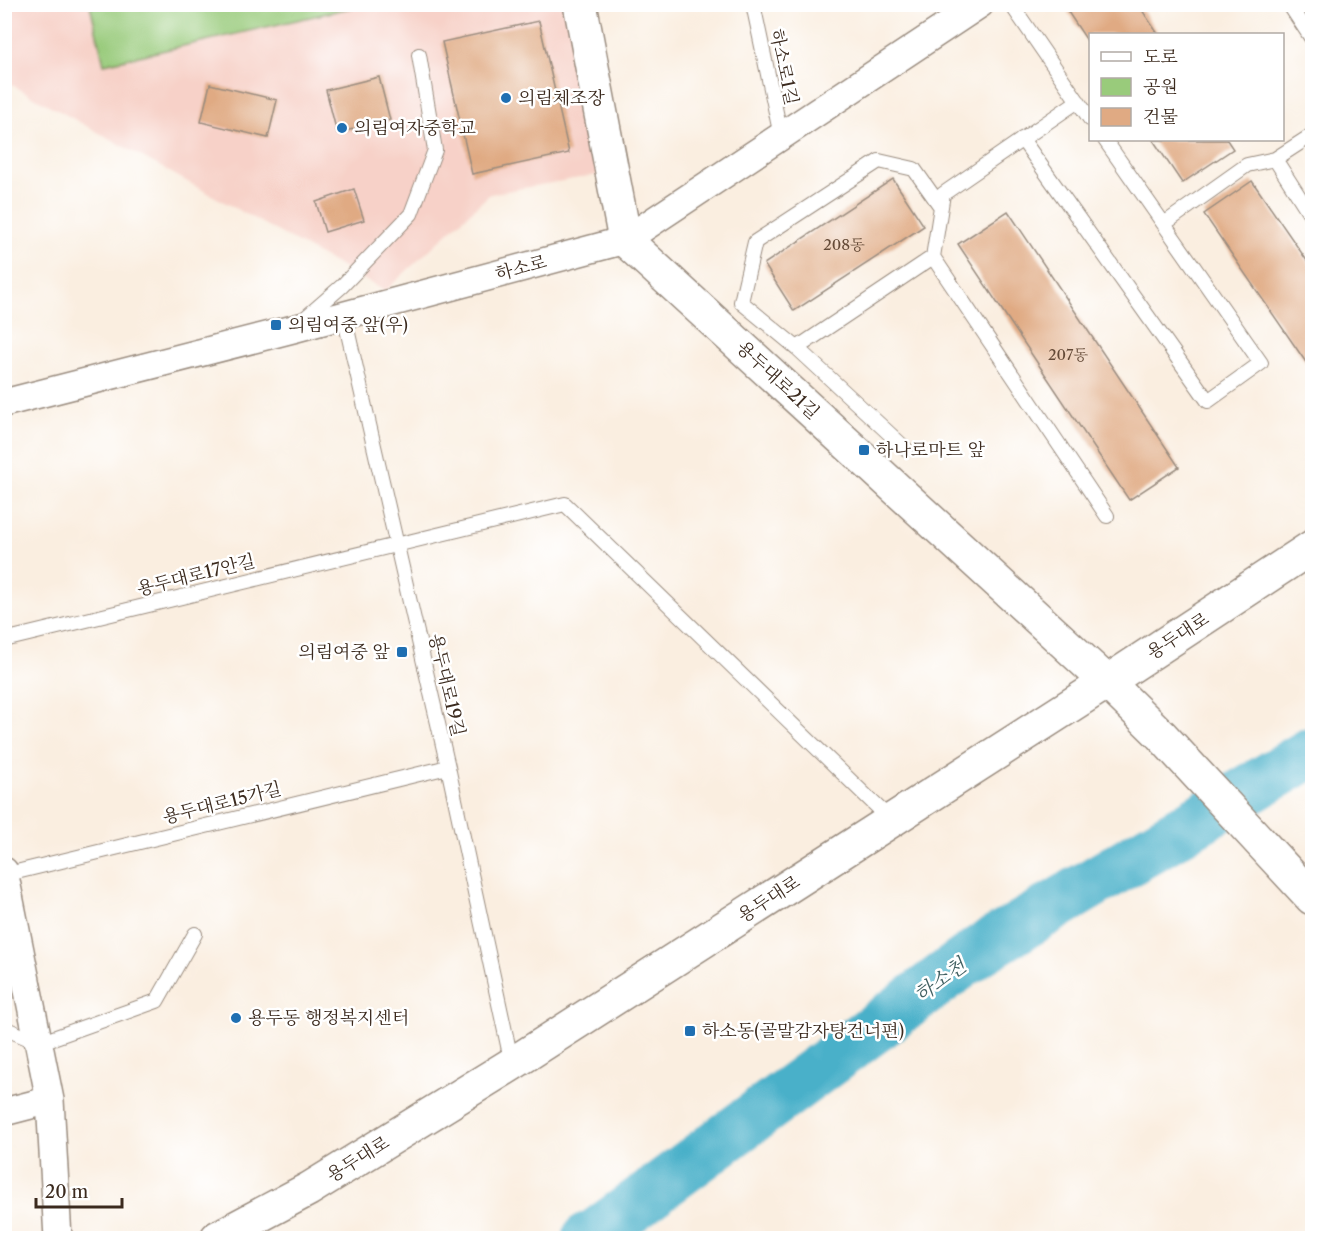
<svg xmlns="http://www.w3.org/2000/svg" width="1317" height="1243" font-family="'Libre Caslon Text','Noto Serif KR',serif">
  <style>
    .built { fill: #f7d1c8 }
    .green { fill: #99cb7b; stroke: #6a7a4c; stroke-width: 1.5 }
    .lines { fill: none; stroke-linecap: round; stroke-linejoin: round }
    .river { stroke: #4ab0c9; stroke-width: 51 }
    .building { fill: #e0aa83 }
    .service-casing { stroke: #9a8c7f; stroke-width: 16 }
    .minor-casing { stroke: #9a8c7f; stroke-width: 30 }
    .tertiary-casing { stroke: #9a8c7f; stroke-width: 36 }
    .service { stroke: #fff; stroke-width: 14 }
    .minor { stroke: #fff; stroke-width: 27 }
    .tertiary { stroke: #fff; stroke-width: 33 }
    .poi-dot { fill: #1f6fb2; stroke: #fff; stroke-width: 2 }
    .labels { text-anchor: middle; stroke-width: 5; stroke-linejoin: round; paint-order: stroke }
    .number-label { font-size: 15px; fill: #644a37 }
    .street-label { font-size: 18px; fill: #3b2a1e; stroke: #fff }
    .poi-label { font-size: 18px; fill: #3b2a1e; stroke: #fff; text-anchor: start }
    .water-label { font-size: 20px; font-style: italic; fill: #416062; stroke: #fff }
  </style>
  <rect width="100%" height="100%" fill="#fff"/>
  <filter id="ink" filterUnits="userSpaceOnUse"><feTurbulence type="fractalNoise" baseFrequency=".0167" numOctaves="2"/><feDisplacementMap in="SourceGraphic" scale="12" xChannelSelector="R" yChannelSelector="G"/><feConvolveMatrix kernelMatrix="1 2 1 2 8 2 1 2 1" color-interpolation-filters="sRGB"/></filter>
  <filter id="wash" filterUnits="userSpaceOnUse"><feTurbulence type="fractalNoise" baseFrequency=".008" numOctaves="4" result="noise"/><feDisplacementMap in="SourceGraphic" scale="24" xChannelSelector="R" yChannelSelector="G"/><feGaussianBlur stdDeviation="1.35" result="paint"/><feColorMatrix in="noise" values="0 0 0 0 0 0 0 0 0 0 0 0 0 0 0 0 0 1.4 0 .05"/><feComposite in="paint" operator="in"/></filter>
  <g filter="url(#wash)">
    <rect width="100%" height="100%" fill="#faeee0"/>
    <path class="built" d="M5,5H573L602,174L490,194L385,291L5,81Z"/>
    <path class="green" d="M353,5L354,7L104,64L90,5Z"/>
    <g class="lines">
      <path class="river" d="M587,1238L597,1233L979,951L1312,752"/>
    </g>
    <g id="blocks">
      <path class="building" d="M1080,4H1138L1158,34H1090V45L1068,12Z
        M539,21L569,153L472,174L442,42Z
        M379,77L390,120L337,133L326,90Z
        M210,84L277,100L268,138L201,122Z
        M1153,140H1227L1233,149L1182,183Z
        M893,179L924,226L794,311L764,264Z
        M1252,181L1312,268V371L1204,214Z
        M354,189L364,220L325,232L316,202Z
        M1008,211L1179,467L1129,500L958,244Z"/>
    </g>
  </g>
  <g filter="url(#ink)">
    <use href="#blocks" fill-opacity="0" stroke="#9a8c7f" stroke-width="1.5"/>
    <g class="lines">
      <g class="service-casing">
        <path id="service" d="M753,4L781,136
          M1011,4L1090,119
          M1289,4L1312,39
          M1078,101L943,194L933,257L1107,516
          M1022,139L1208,401L1261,363L1105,140
          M1275,159L1312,217
          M1164,224L1247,165L1275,159L1312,135
          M344,316L448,767L512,1064
          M303,320L342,286L411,214L435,150L419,55
          M797,348L933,257
          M906,449L797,348L741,302L755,242L879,161L914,169L941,207
          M4,640L565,504L892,821
          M4,875L448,767
          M4,1028L39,1043L157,1001L195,934"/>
      </g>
      <g class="minor-casing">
        <path id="minor" d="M4,403L293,329L625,240L980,4
          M4,871L50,1100L58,1238
          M4,1112L50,1100"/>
      </g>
      <g class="tertiary-casing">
        <path id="tertiary" d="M580,4L625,240L1107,682L1161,735L1312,898
          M217,1238L309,1189L512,1064L1107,682L1312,547"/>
      </g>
      <use href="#service" class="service"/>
      <use href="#minor" class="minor"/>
      <use href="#tertiary" class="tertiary"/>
    </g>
  </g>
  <g class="poi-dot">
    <circle cx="506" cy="98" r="6"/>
    <circle cx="342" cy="128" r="6"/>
    <rect x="270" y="319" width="12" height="12" rx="3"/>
    <rect x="858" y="444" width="12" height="12" rx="3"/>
    <rect x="396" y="646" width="12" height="12" rx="3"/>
    <circle cx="236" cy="1018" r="6"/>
    <rect x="684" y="1025" width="12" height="12" rx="3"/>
  </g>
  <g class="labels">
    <g class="number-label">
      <text x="844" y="250">208동</text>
      <text x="1068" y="360">207동</text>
    </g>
    <g class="street-label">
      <text transform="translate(784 67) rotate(78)" y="6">하소로1길</text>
      <text transform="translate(521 268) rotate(-15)" y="6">하소로</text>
      <text transform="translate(778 380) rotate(43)" y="6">용두대로21길</text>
      <text transform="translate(196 575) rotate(-14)" y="6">용두대로17안길</text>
      <text transform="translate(1178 636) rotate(-33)" y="6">용두대로</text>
      <text transform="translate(447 685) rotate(77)" y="6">용두대로19길</text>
      <text transform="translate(222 803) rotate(-14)" y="6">용두대로15가길</text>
      <text transform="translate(769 899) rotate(-33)" y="6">용두대로</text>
      <text transform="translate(358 1159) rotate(-32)" y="6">용두대로</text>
    </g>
    <g class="poi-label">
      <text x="518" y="104">의림체조장</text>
      <text x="354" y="134">의림여자중학교</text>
      <text x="288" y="331">의림여중 앞(우)</text>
      <text x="876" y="456">하나로마트 앞</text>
      <text x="390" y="658" text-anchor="end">의림여중 앞</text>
      <text x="248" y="1024">용두동 행정복지센터</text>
      <text x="702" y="1037">하소동(골말감자탕건너편)</text>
    </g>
    <g class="water-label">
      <text transform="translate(940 980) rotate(-36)" y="7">하소천</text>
    </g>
  </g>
  <rect width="1317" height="1243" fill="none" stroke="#fff" stroke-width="24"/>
  <rect x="1089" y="33" width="195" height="108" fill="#ffffff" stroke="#b1aaa5" stroke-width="1.5"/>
  <rect x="1101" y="52" width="30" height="9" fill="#ffffff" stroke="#b1aaa5" stroke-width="1.5"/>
  <text x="1143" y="63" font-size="18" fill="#3b2a1e">도로</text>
  <rect x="1101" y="78" width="30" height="18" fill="#99cb7b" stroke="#b1aaa5" stroke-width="1.5"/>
  <text x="1143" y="93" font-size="18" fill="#3b2a1e">공원</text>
  <rect x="1101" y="108" width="30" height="18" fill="#e0aa83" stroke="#b1aaa5" stroke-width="1.5"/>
  <text x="1143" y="123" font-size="18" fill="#3b2a1e">건물</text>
  <path d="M36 1198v9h86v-9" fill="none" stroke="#3b2a1e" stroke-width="3"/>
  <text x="45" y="1198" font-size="18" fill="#3b2a1e" stroke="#ffffff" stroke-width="4.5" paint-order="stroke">20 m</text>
</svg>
